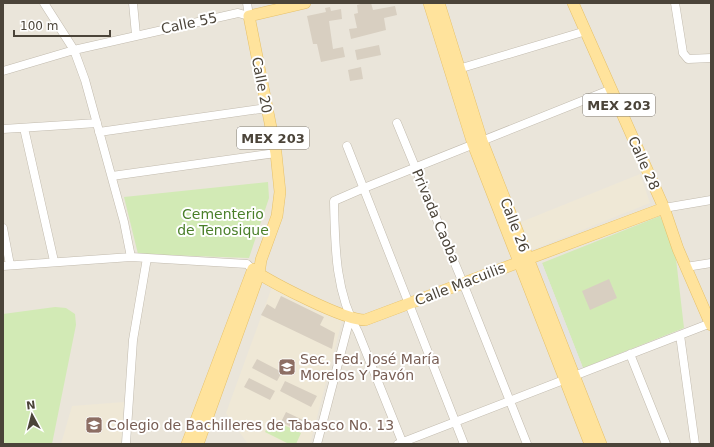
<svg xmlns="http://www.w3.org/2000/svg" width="714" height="447" font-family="'DejaVu Sans',sans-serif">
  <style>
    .residential { fill: #eae5da }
    .education { fill: #efe8d6 }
    .green { fill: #d2eab5 }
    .parking { fill: #e5e3e0 }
    .building { fill: #d8cfc1 }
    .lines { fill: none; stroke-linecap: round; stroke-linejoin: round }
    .minor-casing { stroke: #c2bbae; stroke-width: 9 }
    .major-casing { stroke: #e6c16a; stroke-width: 12 }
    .minor { stroke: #fff; stroke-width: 8 }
    .major { stroke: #ffe39c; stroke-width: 11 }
    .labels { text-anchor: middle; stroke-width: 4; stroke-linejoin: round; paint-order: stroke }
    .shield { fill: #fff; stroke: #817c74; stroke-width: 1 }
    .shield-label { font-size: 13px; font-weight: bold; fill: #4b4439 }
    .street-label { font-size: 14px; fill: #4b4439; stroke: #fff }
    .park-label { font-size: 14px; fill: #4a7f2a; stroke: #fff }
    .education-label { font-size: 14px; fill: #785e54; stroke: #fff; text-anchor: start }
  </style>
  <rect width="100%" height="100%" fill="#f6f3ec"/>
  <path class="residential" d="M3,3H711V444H3Z"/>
  <path class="education" d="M640,174L650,203L532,250L521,222Z
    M272,287L342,321L310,444H248L226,413Z
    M124,402L121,444H61L72,406Z"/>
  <path class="green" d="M268,182L269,198L249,258L138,254L124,197Z
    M660,216L675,250L684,328L583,368L542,263Z
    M55,307L66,308L75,314L76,325L52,444H3V314Z
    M271,419L301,433L296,444H289L265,432Z"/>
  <path class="parking" d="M542,263L583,368L578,370L537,265Z"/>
  <path class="building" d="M364,3H371L373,10L395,6L397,15L384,18L386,30L351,39L349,29L357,28L354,14L358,13L357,5Z
    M330,7L331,11L341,9L342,19L329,21L333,49L343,47L345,57L321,62L317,44H313L307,16L326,12L325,8Z
    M379,45L381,55L357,60L355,50Z
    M361,67L363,79L350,81L348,70Z
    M609,279L617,298L590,310L582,291Z
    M281,296L324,317L320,325L335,333L332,349L261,315L267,304L275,309Z
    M257,359L282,372L277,381L252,368Z
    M249,378L275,391L270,400L244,387Z
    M285,381L317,396L311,407L280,391Z
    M286,412L303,420L298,430L281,422Z"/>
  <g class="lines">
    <g class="minor-casing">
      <path id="minor" d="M44,3L74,50L85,80L124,222L131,257
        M133,3L136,35
        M675,3L683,53L688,59L711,58
        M455,70L586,31
        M3,71L74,50L238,13L249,16L247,3
        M397,123L463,283L527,444
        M24,128L54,261
        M3,129L97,123
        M99,132L267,108
        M347,146L464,444
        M112,176L276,153
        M664,208L711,200
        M3,228L10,265
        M3,266L131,257L247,264L252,269
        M686,267L711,263
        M680,335L695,444
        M630,354L666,444
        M126,443L133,340L147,258
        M317,444L350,318
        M398,444L711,323
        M403,444L358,332C335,292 335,246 334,201L364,188L612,89"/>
    </g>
    <g class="major-casing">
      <path id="major" d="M429,3L473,144L590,444
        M439,3L482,141L601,444
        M573,3L664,208L678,249L711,325
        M253,270C273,283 343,320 365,320L664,208
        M187,444L253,269
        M198,444L259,274L261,260L277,216L280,192L276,153L249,16L305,3"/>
    </g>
    <use href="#minor" class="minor"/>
    <use href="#major" class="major"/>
  </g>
  <defs>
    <g id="school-square" transform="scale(0.9)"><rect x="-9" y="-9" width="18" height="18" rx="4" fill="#8d6e63" stroke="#fff"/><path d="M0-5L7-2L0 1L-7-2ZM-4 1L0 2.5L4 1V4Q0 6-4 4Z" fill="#fff"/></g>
    <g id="university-square" transform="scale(0.9)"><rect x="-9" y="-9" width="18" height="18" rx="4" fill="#8d6e63" stroke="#fff"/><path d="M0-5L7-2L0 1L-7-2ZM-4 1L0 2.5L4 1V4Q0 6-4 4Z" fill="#fff"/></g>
  </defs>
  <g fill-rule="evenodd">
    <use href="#school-square" x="287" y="367"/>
    <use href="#university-square" x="94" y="425"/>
  </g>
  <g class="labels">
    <g class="shield">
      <rect x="583" y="94" width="72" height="22" rx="3"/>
      <rect x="237" y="127" width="72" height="22" rx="3"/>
    </g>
    <g class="shield-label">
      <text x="619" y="110">MEX 203</text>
      <text x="273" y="143">MEX 203</text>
    </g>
    <g class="street-label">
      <text transform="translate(189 23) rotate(-12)" y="5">Calle 55</text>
      <text transform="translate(262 85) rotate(79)" y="5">Calle 20</text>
      <text transform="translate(644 163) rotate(66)" y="5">Calle 28</text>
      <text transform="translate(436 216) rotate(67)" y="5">Privada Caoba</text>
      <text transform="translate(515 225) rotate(69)" y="5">Calle 26</text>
      <text transform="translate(460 284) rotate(-21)" y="5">Calle Macuilis</text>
    </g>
    <g class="park-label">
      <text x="223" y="219">Cementerio<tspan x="223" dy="16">de Tenosique</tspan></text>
    </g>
    <g class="education-label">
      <text x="300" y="364">Sec. Fed. José María<tspan x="300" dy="16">Morelos Y Pavón</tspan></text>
      <text x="107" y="430">Colegio de Bachilleres de Tabasco No. 13</text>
    </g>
  </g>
  <rect width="714" height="447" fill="none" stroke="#4b4439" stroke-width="8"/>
  <g transform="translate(32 415) rotate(353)" stroke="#ffffff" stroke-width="3" paint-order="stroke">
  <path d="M0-3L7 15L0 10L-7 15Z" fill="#4b4439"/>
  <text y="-6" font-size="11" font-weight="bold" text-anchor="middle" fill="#4b4439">N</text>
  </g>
  <path d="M14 30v6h96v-6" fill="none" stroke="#4b4439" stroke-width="2"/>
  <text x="20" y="30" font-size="12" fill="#4b4439" stroke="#ffffff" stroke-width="3" paint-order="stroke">100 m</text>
</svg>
